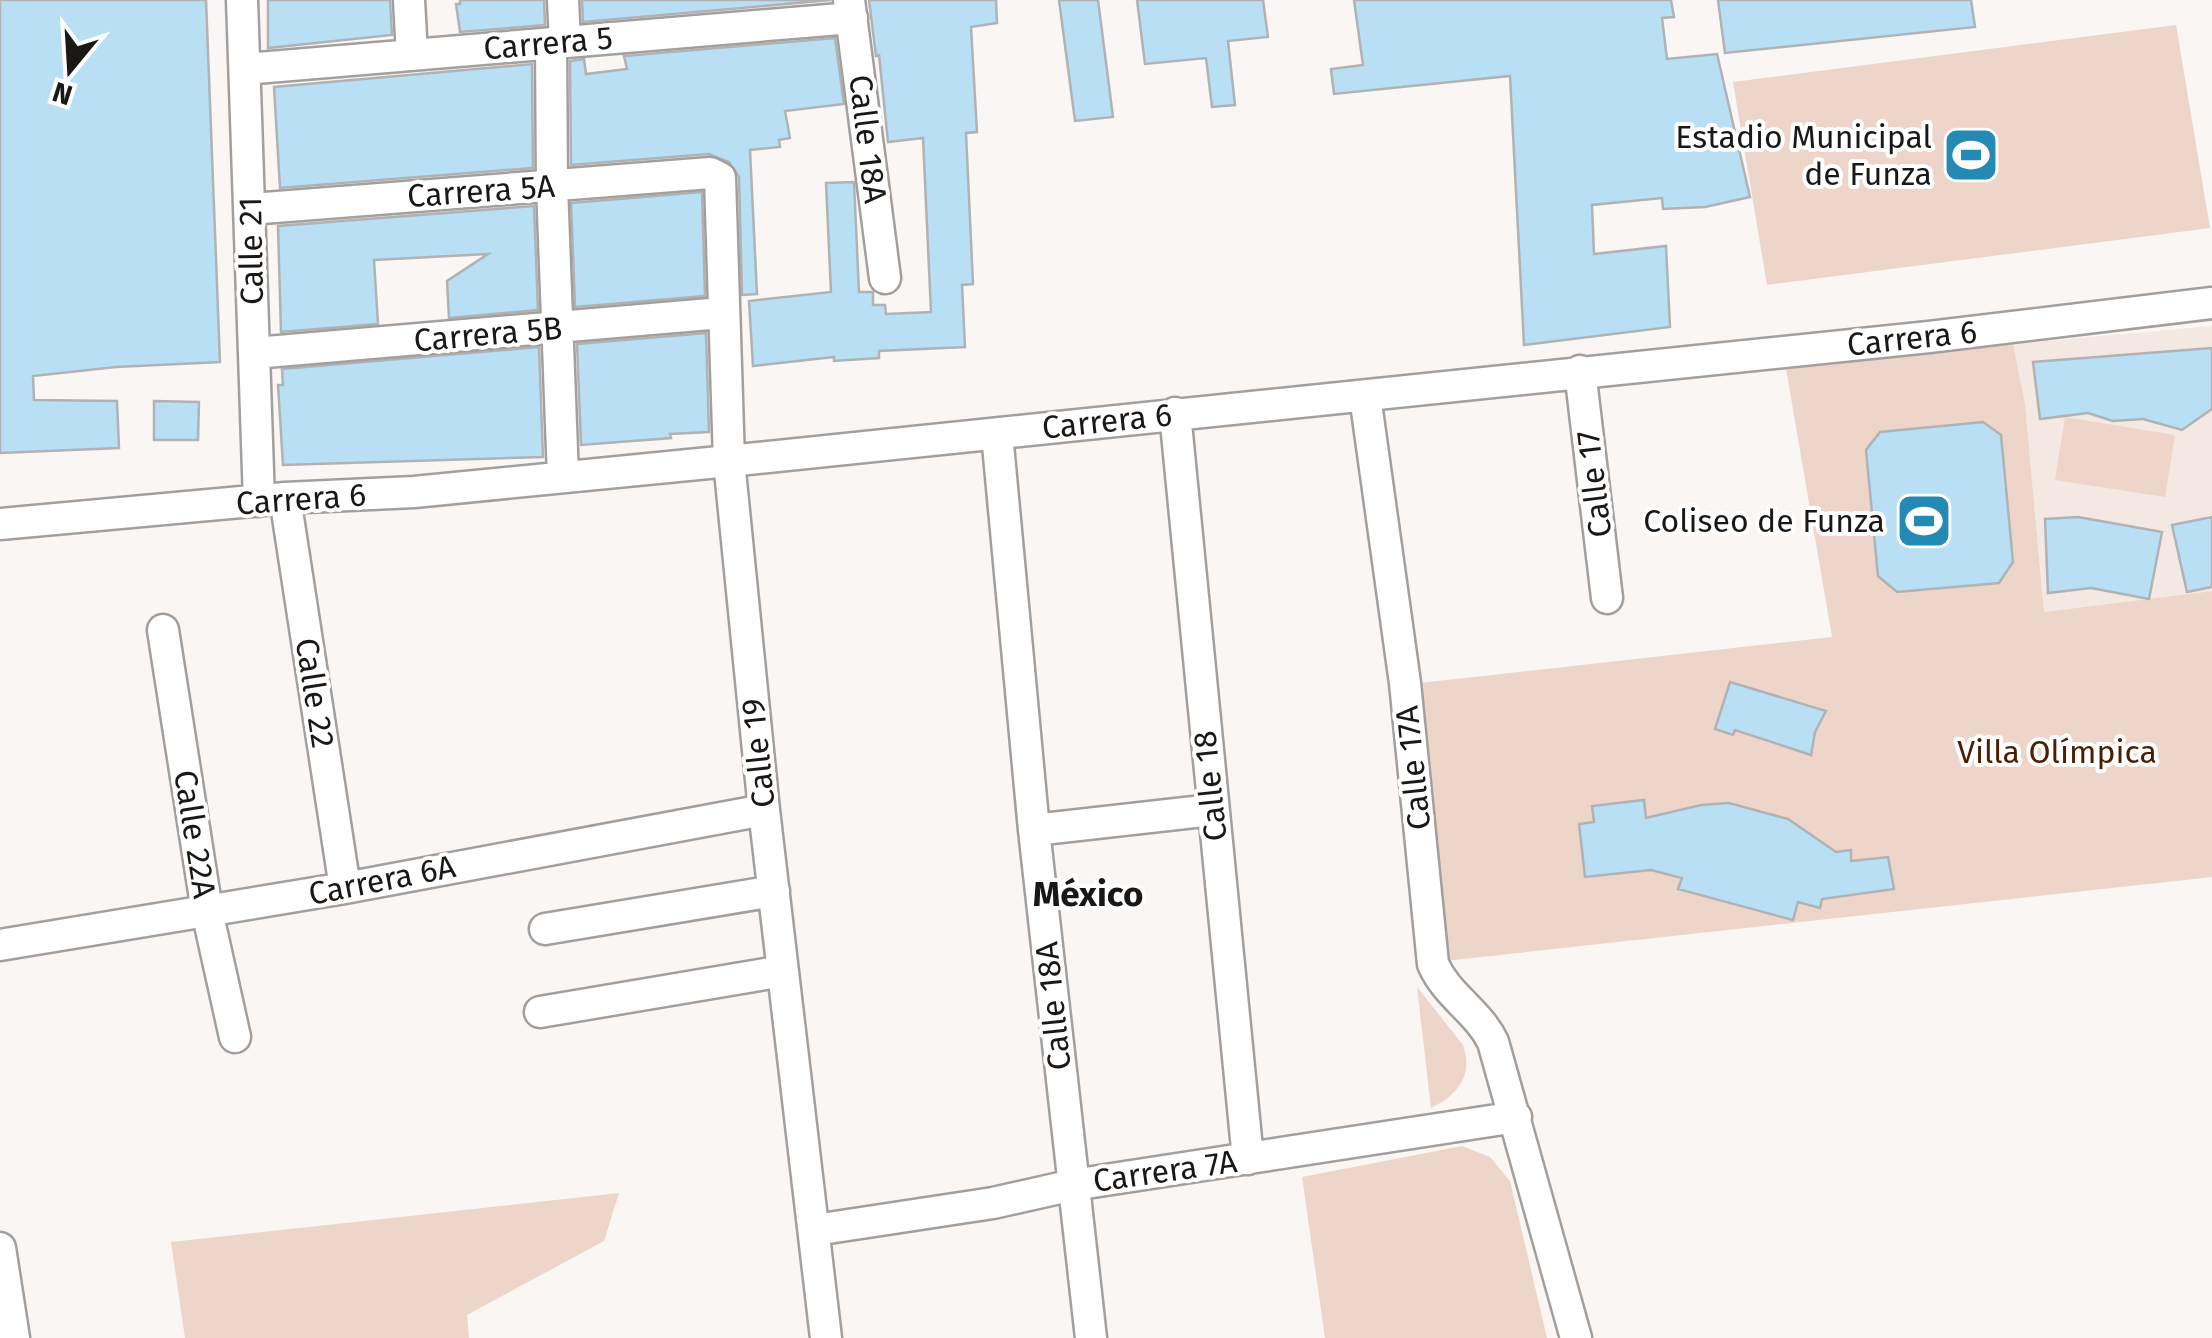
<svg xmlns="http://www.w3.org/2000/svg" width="2212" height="1338" font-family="'Fira Sans',sans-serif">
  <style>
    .built { fill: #f4e8e2 }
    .green { fill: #edd5c9 }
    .building { fill: #b8dff4; stroke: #afb3b5; stroke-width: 2.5 }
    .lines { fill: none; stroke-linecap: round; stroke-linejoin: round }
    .minor-casing { stroke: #a39f9d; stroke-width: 35 }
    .minor { stroke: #fff; stroke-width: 30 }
    .labels { text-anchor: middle; stroke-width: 8; stroke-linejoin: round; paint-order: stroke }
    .street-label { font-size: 32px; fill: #191817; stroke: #fff }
    .poi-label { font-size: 32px; fill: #191817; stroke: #fff; text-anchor: end }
    .park-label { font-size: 32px; fill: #4c1e01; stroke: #fff }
    .neighbourhood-label { font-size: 35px; font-weight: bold; fill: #191817; stroke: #fff }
  </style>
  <rect width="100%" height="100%" fill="#faf6f4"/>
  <path class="built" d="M2212,326V591L2044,612L2025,404L2013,344Z"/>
  <path class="green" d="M2176,25L2210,228L1767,285L1733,82Z
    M2013,344L2025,404L2044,612L2212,591V877L1445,961L1411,684L1832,637L1785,363L1929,349Z
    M2065,417L2175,435L2165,497L2055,480Z
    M1417,987L1463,1045C1474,1075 1457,1096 1431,1108Z
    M1462,1146L1490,1157L1510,1181L1547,1338H1325L1302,1177Z
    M619,1193L604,1241L467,1315L469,1338H185L171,1242Z"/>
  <path class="building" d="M0,0H206L220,362L116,367L33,376L34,400L117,401L119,448L0,453Z
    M268,0H390L392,35L268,48Z
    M460,0H544L545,25L460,32L456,4H460Z
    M582,0H831L583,22Z
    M869,0H996L997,23L971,27L977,132L966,133L973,284L962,285L965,347L879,351V358L834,361V357L753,366L749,301L831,292L826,183L854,182L859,292H873V305H885L886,314L931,312L923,138L888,142L879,55L876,56Z
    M1059,0H1098L1113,117L1075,121Z
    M1137,0H1263L1268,37L1228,41L1235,105L1212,107L1206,58L1145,64Z
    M1354,0H1671L1674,17L1662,18L1667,59L1717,54L1750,197L1705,207L1663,209L1662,198L1592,205L1594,254L1666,246L1670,327L1524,345L1510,76L1334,94L1331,69L1363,65Z
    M1718,0H1971L1975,27L1725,53Z
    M835,38L844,104L785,111L790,138L779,140L780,147L750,150L757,294L742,295L739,177L729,162L709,154L571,165L570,61L584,59L586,74L627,69L624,56Z
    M532,64L533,168L280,188L274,87Z
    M702,192L705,296L575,307L571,203Z
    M534,206L538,310L449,318L447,281L488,254L374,260L378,324L281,332L278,226Z
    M706,333L709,432L670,434L671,438L581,445L577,344Z
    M539,347L543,457L283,465L278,385H283L282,369Z
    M2212,348V409L2182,430L2143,419L2113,421L2088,413L2040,419L2033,362Z
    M154,401L199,402L198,440H154Z
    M1983,422L2001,435L2013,562L1999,583L1897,592L1878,576L1866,450L1880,432Z
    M2078,517L2162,532L2149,599L2091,588L2048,593L2045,519Z
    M2212,517V587L2187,592L2172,525Z
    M1730,682L1826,711L1815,732L1811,755L1735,730L1733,735L1715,729Z
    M1644,800L1646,818L1701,805L1729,803L1788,819L1836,852L1851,850V861L1888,857L1894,889L1822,899L1820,908L1798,902L1793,920L1678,889L1682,878L1651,870L1585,877L1579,824L1594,822L1592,806Z"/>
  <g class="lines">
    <g class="minor-casing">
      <path id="minor" d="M242,0L259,501
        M409,0L412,55
        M563,0L565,42
        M849,0L885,278
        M551,43L552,186L563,477
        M245,69L852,18
        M251,209L710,173L720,178L729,461L764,810L826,1338
        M254,353L722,313
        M1580,371L1607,598
        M1365,396L1405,683L1433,964C1447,996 1478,1011 1493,1042L1576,1338
        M1175,413L1248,1159
        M997,434L1034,830L1091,1338
        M285,498L345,888
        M0,524L285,498L414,492L729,461L1929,337L2212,303
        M163,630L207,911L235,1037
        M1034,830L1212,810
        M545,929L774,891
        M0,945L345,888L764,810
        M540,1012L783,971
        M815,1230L993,1203L1073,1185L1516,1117
        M0,1248L14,1338"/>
    </g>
    <use href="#minor" class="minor"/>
  </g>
  <defs>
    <g id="stadium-square" transform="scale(2.875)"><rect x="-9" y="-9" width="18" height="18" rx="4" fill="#258ab3" stroke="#fff"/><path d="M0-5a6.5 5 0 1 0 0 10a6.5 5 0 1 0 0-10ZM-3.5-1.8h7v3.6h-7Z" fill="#fff"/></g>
  </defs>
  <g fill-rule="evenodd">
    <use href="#stadium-square" x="1971" y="155"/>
    <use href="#stadium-square" x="1924" y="521"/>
  </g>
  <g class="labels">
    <g class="street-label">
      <text transform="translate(548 43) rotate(-5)" y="11">Carrera 5</text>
      <text transform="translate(868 139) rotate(83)" y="11">Calle 18A</text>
      <text transform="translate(481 191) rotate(-4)" y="11">Carrera 5A</text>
      <text transform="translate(251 251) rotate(-91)" y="11">Calle 21</text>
      <text transform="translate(488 334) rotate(-5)" y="11">Carrera 5B</text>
      <text transform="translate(1912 338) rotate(-6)" y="11">Carrera 6</text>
      <text transform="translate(1107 421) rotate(-6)" y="11">Carrera 6</text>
      <text transform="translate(1594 484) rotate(-97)" y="11">Calle 17</text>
      <text transform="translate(301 499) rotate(-4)" y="11">Carrera 6</text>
      <text transform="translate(315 693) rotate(81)" y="11">Calle 22</text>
      <text transform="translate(758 753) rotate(-96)" y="11">Calle 19</text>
      <text transform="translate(1413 768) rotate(-96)" y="11">Calle 17A</text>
      <text transform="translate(1210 786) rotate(-96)" y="11">Calle 18</text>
      <text transform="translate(195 834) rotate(81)" y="11">Calle 22A</text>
      <text transform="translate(382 880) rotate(-11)" y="11">Carrera 6A</text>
      <text transform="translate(1053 1006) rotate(-96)" y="11">Calle 18A</text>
      <text transform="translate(1165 1171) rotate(-8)" y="11">Carrera 7A</text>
    </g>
    <g class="poi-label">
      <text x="1932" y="148">Estadio Municipal<tspan x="1932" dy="37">de Funza</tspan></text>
      <text x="1885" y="532">Coliseo de Funza</text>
    </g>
    <g class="park-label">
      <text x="2057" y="763">Villa Olímpica</text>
    </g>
    <g class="neighbourhood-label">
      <text x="1088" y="906">México</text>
    </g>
  </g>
  <g transform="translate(70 70) rotate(198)" stroke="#ffffff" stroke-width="8" paint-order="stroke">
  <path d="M0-8L18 38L0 25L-18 38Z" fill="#191817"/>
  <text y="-15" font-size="28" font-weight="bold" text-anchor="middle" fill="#191817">N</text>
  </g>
</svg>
